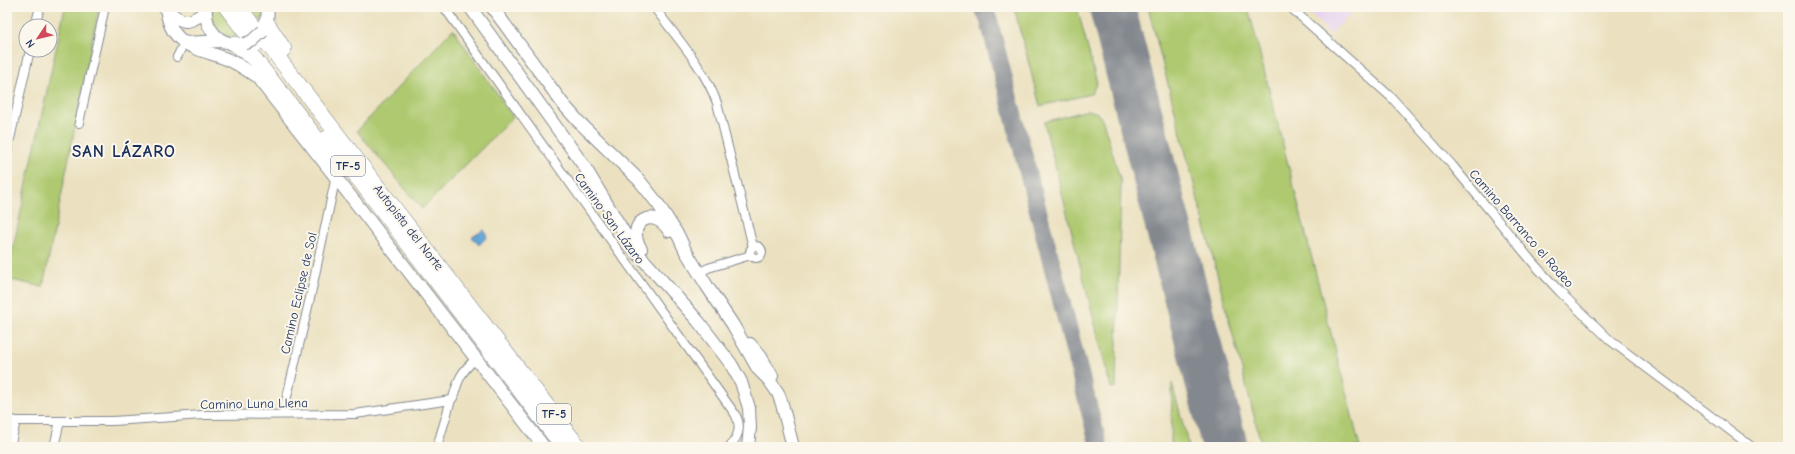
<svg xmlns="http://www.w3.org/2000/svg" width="1795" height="454" font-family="'Comic Neue',sans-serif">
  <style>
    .built { fill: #e6d3f0 }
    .green { fill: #aec96f; stroke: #647c66 }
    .water { fill: #61a6d6; stroke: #3e6a9a }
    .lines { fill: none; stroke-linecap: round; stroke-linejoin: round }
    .taxiway { stroke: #83888f; stroke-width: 18 }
    .runway { stroke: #83888f; stroke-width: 46 }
    .street-casing { stroke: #83888f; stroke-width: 10 }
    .secondary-casing { stroke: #83888f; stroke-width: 14 }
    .highway-casing { stroke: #83888f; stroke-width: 16 }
    .street { stroke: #fff; stroke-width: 8 }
    .secondary { stroke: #fff; stroke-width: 12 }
    .highway { stroke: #fff; stroke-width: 15 }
    .secondary-bridge-casing { stroke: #83888f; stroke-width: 14; stroke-linecap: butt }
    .secondary-bridge { stroke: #fff; stroke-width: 12 }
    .labels { text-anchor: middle; stroke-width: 4; stroke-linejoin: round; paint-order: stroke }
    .shield { fill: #fbf7ec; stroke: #5e6b89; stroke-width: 1 }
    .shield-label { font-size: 12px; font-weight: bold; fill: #1b2f5e }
    .street-label { font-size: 13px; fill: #1b2f5e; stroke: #fbf7ec }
    .district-label { font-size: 17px; font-weight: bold; letter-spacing: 1px; fill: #1b2f5e; stroke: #fbf7ec }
  </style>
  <rect width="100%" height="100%" fill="#fbf7ec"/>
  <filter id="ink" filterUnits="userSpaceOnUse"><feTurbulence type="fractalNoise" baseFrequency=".025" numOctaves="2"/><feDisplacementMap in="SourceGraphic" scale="8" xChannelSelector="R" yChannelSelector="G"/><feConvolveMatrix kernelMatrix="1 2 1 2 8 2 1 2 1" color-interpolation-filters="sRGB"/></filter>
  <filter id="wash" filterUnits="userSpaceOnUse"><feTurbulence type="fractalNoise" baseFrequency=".012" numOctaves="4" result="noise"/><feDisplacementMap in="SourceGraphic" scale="16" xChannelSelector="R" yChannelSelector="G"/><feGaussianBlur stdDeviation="0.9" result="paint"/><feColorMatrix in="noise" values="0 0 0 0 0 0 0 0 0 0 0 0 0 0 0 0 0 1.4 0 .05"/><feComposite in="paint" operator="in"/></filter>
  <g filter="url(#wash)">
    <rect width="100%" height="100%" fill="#ebe1c0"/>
    <path class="built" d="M1305,7H1359L1330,34Z"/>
    <path class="green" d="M65,7H99L43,287L7,279V276Z
      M211,7H219L244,38C221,39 211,30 211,7Z
      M246,7H262L263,12L260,25Z
      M1016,7H1077L1097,83L1091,94L1040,106L1015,11Z
      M1148,7H1248L1360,447H1262Z
      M453,29L513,117L422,209L357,131Z
      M1088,110L1098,113L1103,121L1121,182L1116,387L1111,388L1044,122Z
      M1172,383L1189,447H1171Z"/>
    <path class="water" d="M484,230L487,237L479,245L472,237Z"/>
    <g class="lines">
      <path class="taxiway" d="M983,7L989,21L1099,447"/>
      <path class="runway" d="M1112,7L1225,447"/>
    </g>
  </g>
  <g filter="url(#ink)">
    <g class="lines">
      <g class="street-casing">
        <path id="street" d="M444,7L735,414C742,426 739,437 729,447
          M654,7C677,38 704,67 717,103L753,247
          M1290,7L1392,98L1452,165L1534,264L1560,292L1611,341L1752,447
          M35,26L40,7
          M177,57L184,43
          M79,123L105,7
          M7,152L30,50
          M750 252a6 6 0 1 1 12 0a6 6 0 1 1-12 0Z
          M699,273L708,268L751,255
          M283,414L310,298L336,176
          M7,418L16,421H113L203,415L355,414L451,400L453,398C458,380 461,371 476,359
          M10,447L16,421
          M54,447L60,421
          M437,447L451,400"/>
      </g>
      <g class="secondary-casing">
        <path id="secondary" d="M166,7C170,46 194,47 224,58C236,62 247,70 257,77L359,207L544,447
          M206,7C204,30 220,46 242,44
          M470,7L584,166L634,249L698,321L731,364L741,382L749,408L750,427L748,447
          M492,7L563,104L578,121L639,180L658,204L679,237L685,250L707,286L733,325L758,369L769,380L778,393L782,404L793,447
          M166,9C182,24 188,25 205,12
          M264,30L267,23L268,7
          M185,43L222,41
          M641,249C624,223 654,205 669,231
          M750,344L761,357L772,376"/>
      </g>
      <g class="highway-casing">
        <path id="highway" d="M226,7L255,45
          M239,7L579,447
          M267,23L284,49
          M235,44L255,59L329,154
          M327,138L563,447"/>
      </g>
      <use href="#street" class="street"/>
      <use href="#secondary" class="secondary"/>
      <use href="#highway" class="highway"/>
      <g class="secondary-bridge-casing">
        <path id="secondary-bridge" d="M244,44L252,41L263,31"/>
      </g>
      <use href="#secondary-bridge" class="secondary-bridge"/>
    </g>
  </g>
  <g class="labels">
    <g class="shield">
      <rect x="331" y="156" width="34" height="20" rx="3"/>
      <rect x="537" y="404" width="34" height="20" rx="3"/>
    </g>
    <g class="shield-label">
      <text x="348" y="170">TF-5</text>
      <text x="554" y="418">TF-5</text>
    </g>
    <g class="street-label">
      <text transform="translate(610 218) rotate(54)" y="5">Camino San Lázaro</text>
      <text transform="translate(409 227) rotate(52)" y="5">Autopista del Norte</text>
      <text transform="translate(1522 228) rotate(49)" y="5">Camino Barranco el Rodeo</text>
      <text transform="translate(298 293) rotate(-77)" y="5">Camino Eclipse de Sol</text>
      <text transform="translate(254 403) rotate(-1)" y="5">Camino Luna Llena</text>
    </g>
    <g class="district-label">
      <text x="124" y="157">SAN LÁZARO</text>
    </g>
  </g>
  <rect width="1795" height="454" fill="none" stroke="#fbf7ec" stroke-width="24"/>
  <g transform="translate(38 38) rotate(235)"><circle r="19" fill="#fbf7ec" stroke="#a1a7b3"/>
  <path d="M0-3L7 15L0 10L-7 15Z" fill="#d1495b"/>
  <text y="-6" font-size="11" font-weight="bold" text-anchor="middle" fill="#1b2f5e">N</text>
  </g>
</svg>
